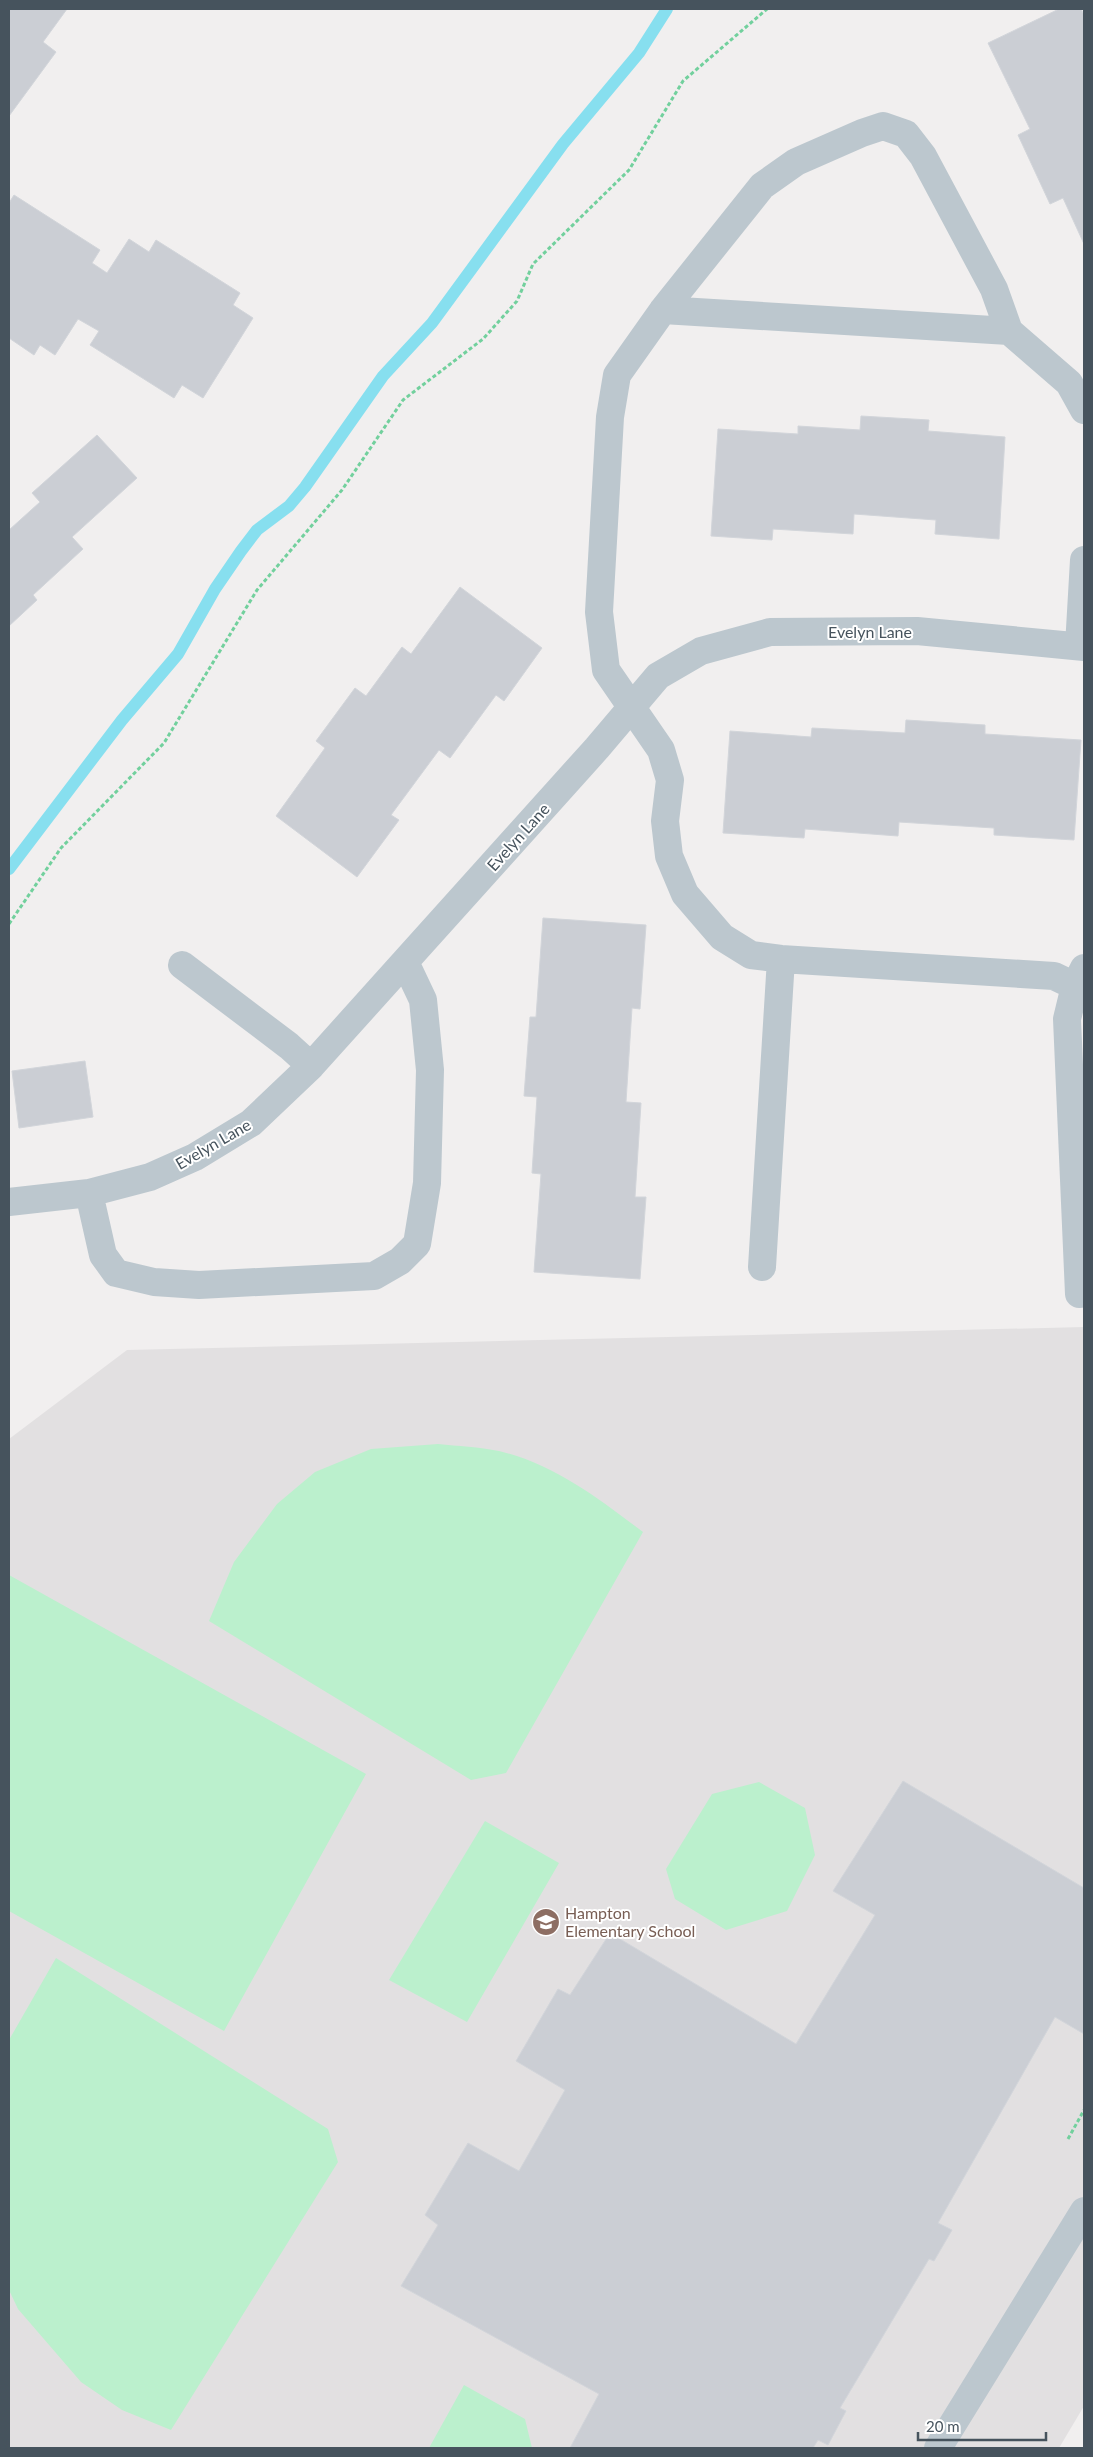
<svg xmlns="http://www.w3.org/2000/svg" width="1093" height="2457" font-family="Lato,sans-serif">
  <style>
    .education { fill: #e2e0e1 }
    .green { fill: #bbf0cd }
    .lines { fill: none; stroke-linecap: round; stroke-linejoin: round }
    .stream { stroke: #87dfef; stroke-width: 12 }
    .building { fill: #cbced4; stroke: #d2d5da }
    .path { stroke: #72d09d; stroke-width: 3; stroke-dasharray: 4 2.5; stroke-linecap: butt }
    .minor { stroke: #bcc7ce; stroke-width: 28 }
    .labels { text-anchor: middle; stroke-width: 4; stroke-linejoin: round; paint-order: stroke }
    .street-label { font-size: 16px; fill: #46535d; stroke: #fff }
    .education-label { font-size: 16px; fill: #785e54; stroke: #fff; text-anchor: start }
  </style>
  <rect width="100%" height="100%" fill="#f1efef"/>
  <path class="education" d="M1084,1327V2406L1059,2448H9V1439L127,1350Z"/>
  <path class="green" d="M438,1444C458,1446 479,1447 499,1451C554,1464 599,1499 643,1532L506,1773L471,1780L209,1621L234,1562L277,1504L315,1472L371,1449Z
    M9,1575L366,1774L224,2031L9,1911Z
    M759,1782L805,1808L815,1855L787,1911L726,1930L675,1899L666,1869L712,1794Z
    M485,1821L559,1863L467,2022L389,1980Z
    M56,1958L328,2129L338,2162L171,2430L122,2410L81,2382L18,2309L9,2290V2040Z
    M464,2385L525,2419L532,2448H429Z"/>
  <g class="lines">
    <path class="stream" d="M9,869L122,720L178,654L215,589L241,551L257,530L289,506L305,487L383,376L432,323L563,144L639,53L667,9"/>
  </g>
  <path class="building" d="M9,9H67L43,42L56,52L9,116Z
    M1059,9H1081L1084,15V244L1063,198L1050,204L1018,135L1030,129L988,43Z
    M14,195L100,250L92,263L107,273L129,239L149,252L156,240L240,293L233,305L253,318L203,398L182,385L174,398L90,345L99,331L78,319L55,355L40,345L34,355L9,338V203Z
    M861,416L929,420L928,431L1005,437L999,539L935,534L936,520L854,514L853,534L773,529L772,540L711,536L718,429L798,434V426L860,430Z
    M97,435L137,478L72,537L83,549L33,595L37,600L9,626V530L40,502L32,493Z
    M460,587L542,648L504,701L496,695L450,758L439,750L391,815L399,820L357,877L276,816L325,748L316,741L355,688L366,696L402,647L411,654Z
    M906,720L985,725V734L1081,740L1074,840L994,835V828L899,822L898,836L805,829L804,838L723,833L730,731L811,737L812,728L905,733Z
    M543,918L646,925L640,1009L632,1008L626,1102L641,1103L635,1197H646L640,1279L534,1272L541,1174L532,1173L537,1097L524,1096L530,1017H536Z
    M85,1061L93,1117L19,1128L12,1071Z
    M903,1781L1084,1888V2034L1055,2017L938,2223L952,2230L934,2261L929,2259L840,2408L846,2411L828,2445L818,2440L813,2448H570L599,2394L401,2286L438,2225L425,2215L468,2143L519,2171L565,2090L516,2061L558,1989L570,1995L610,1933L796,2044L875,1915L833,1891Z"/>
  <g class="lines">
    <path class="path" d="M9,924L61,848L164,743L257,590L342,490L403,400L483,339L517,301L533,264L629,170L683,81L767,9
      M1068,2139L1084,2110"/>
    <path class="minor" d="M663,310L1009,331
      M1084,410L1069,383L1009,331L994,289L923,156L906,134L883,126L862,133L796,162L762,186L663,310L617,375L610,417L599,612L606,670L661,750L670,780L665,821L669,856L685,894L722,937L751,955L781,959L1054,976L1075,986L1084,968
      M1079,646L1084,560
      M182,965L289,1046L311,1066
      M1075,986L1067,1019L1079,1294
      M89,1193L103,1255L116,1273L154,1282L199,1285L374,1276L400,1261L417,1244L427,1183L430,1070L423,1000L405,962
      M9,1202L89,1193L150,1177L195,1157L251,1123L311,1066L597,748L658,676L701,651L770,632L917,631L1084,647
      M762,1267L781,959
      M938,2448L1084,2211"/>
  </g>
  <defs>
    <g id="school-disc" transform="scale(1.4375)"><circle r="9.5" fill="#8d6e63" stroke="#fff"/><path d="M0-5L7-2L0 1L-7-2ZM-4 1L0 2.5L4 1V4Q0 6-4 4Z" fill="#fff"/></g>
  </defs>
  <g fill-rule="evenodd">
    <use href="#school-disc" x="546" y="1922"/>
  </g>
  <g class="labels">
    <g class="street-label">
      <text x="870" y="638">Evelyn Lane</text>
      <text transform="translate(518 837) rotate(-48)" y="6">Evelyn Lane</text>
      <text transform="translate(213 1144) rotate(-30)" y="6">Evelyn Lane</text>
    </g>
    <g class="education-label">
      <text x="565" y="1919">Hampton<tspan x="565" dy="18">Elementary School</tspan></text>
    </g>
  </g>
  <rect width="1093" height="2457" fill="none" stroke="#46535d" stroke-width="20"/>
  <path d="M918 2432v8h128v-8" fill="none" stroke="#46535d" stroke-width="2.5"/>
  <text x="926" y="2432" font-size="15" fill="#46535d" stroke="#ffffff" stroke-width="4" paint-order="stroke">20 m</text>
</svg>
